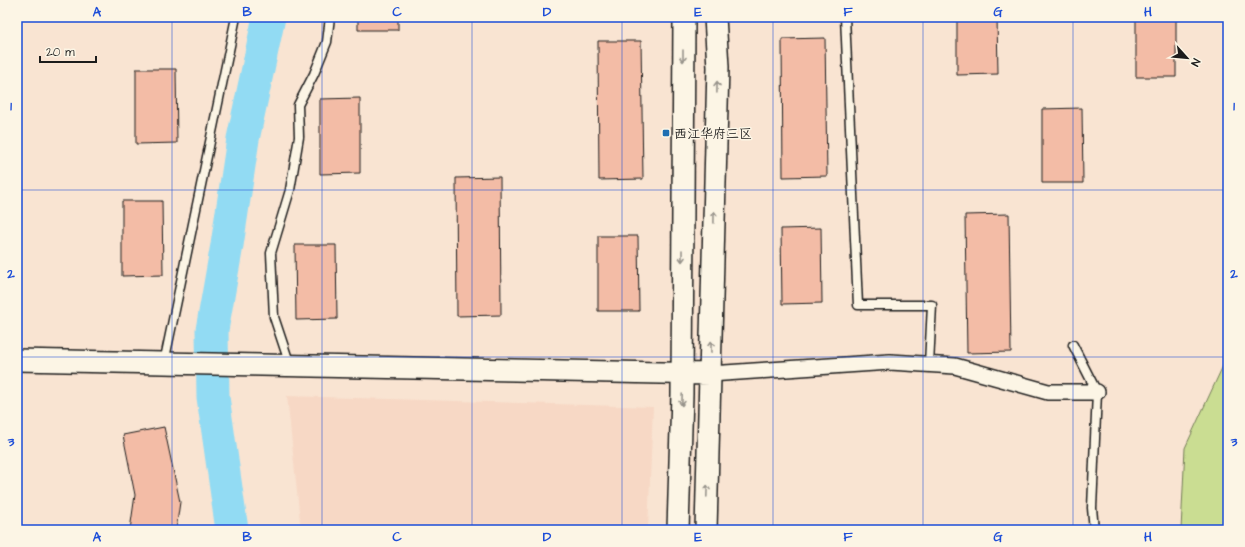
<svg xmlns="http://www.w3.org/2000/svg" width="1245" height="547" font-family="'Architects Daughter','LXGW WenKai TC',sans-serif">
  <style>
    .built { fill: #f7d8c5 }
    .green { fill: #cadd92; stroke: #737c57 }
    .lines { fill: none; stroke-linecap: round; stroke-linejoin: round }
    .river { stroke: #92dbf3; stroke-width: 33 }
    .building { fill: #f3bca6; stroke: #1c1c1c }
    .lane-casing { stroke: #1c1c1c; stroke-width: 11 }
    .street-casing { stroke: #1c1c1c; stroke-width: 18 }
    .secondary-casing { stroke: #1c1c1c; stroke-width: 24 }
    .lane { stroke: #fcf5e5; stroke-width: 8 }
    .street { stroke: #fcf5e5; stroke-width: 15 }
    .secondary { stroke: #fcf5e5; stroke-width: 21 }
    .oneway { stroke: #97938b }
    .grid { fill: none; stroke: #1d4ed8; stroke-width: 1; stroke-opacity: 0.55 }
    .poi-dot { fill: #1f6fb2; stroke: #fcf5e5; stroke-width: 1.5 }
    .labels { text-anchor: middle; stroke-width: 3; stroke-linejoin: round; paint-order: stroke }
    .poi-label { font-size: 13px; fill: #1c1c1c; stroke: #fcf5e5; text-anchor: start }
    .neatline { fill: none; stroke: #1d4ed8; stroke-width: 1.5 }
    .grid-label { font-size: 13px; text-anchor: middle; font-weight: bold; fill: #1d4ed8 }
  </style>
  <rect width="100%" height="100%" fill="#f9e4d2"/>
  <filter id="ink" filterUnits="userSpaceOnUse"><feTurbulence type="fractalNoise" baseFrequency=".025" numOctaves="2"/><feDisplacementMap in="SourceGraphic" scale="8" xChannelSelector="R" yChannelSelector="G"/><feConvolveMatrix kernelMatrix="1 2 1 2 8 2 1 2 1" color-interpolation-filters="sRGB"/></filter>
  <g filter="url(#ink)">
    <path class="built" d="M287,396L653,407L648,530H301Z"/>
    <path class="green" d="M1228,355V530H1181L1185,448Z"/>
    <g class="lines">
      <path class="river" d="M232,530L213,397L212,330L227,245L243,139L269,17"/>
    </g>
    <path class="building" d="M160,17H201V18H160Z
      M358,17H398V30H358Z
      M957,17H997L998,74L957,75Z
      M1136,17H1176V77H1136Z
      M825,38L827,176L783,177L782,39Z
      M598,41H641L643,179L599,180Z
      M136,69H176L177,143L136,144Z
      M360,98V173L320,174V99Z
      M1082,108L1083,183H1042V109Z
      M500,177L501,315L457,316L456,178Z
      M17,195H18L20,334H17Z
      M122,201H162L163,275L122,276Z
      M1009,214L1011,352L967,353L965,215Z
      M821,228L822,303L782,304L781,229Z
      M598,236H638L639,311H598Z
      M295,245H336L337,319L296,320Z
      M17,423L19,530H17Z
      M164,427L180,502L176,530H130L135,495L123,435Z"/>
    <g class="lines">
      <g class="lane-casing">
        <path id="lane" d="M845,17L858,305H932L929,364
          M1073,345L1097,392L1092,508L1094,530
          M164,363L236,17
          M290,365L274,317L271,253L290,190L299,137L298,105L314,74L327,42L330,17"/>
      </g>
      <g class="street-casing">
        <path id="street" d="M710,374L890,362L955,366L1048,392H1097"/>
      </g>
      <g class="secondary-casing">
        <path id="secondary" d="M17,360L710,374
          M678,530L682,394L684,17
          M706,530L718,67L715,17"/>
      </g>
      <use href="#lane" class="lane"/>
      <use href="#street" class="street"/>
      <use href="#secondary" class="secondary"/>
    </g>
    <defs><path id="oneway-shaft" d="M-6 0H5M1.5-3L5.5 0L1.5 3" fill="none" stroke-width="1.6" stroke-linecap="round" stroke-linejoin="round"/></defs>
    <g class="oneway">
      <use href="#oneway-shaft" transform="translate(683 56) rotate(90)"/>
      <use href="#oneway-shaft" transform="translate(717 87) rotate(-89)"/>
      <use href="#oneway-shaft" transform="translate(714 217) rotate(-89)"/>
      <use href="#oneway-shaft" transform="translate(682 256) rotate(90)"/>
      <use href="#oneway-shaft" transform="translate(711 347) rotate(-89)"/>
      <use href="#oneway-shaft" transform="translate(682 400) rotate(92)"/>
      <use href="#oneway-shaft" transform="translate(707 491) rotate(-88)"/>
    </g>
  </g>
  <path class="grid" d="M172,17V530M322,17V530M472,17V530M622,17V530M773,17V530M923,17V530M1073,17V530M17,190H1228M17,357H1228"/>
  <rect class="poi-dot" x="662" y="129" width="8" height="8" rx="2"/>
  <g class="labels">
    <g class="poi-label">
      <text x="674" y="138">西江华府三区</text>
    </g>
  </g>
  <rect width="1245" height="547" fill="none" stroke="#fcf5e5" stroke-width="44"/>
  <g transform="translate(1187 58) rotate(117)" stroke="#fcf5e5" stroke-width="3" paint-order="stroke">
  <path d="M0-3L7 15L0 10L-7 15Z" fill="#1c1c1c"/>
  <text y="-6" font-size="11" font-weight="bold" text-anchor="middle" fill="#1c1c1c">N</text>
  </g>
  <path d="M40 56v6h56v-6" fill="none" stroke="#1c1c1c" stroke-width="2"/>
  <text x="46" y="56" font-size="12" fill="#1c1c1c" stroke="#fcf5e5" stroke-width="3" paint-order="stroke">20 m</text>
  <rect x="22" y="22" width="1201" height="503" class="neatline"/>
  <g class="grid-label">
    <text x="97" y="16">A</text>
    <text x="247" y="16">B</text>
    <text x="397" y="16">C</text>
    <text x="547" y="16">D</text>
    <text x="698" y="16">E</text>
    <text x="848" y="16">F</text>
    <text x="998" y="16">G</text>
    <text x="1148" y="16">H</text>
    <text x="11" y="110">1</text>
    <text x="1234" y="110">1</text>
    <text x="11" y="278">2</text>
    <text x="1234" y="278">2</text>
    <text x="11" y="446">3</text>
    <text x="1234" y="446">3</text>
    <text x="97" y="541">A</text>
    <text x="247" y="541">B</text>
    <text x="397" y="541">C</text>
    <text x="547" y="541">D</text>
    <text x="698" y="541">E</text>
    <text x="848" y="541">F</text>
    <text x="998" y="541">G</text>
    <text x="1148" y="541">H</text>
  </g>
</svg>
